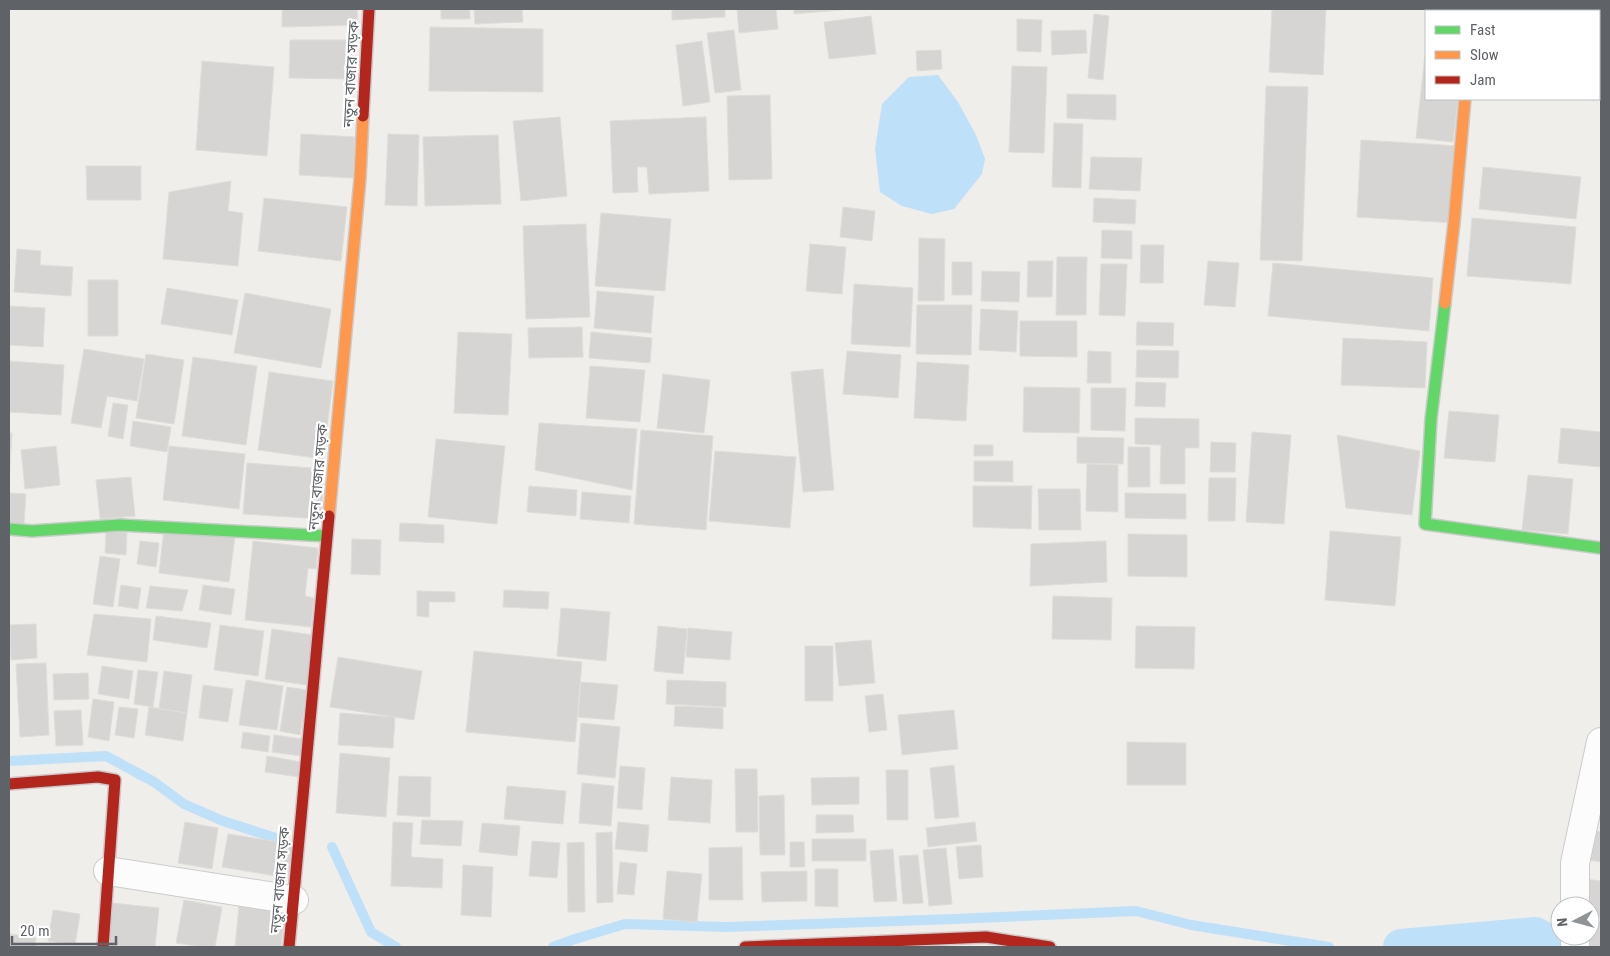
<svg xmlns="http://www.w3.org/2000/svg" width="1610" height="956" font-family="'Roboto Condensed','Noto Sans Bengali',sans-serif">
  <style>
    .water { fill: #bfe0f9 }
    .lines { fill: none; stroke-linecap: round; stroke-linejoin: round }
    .stream { stroke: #bfe0f9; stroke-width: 10 }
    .canal { stroke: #bfe0f9; stroke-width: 36 }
    .building { fill: #d6d5d3; stroke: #deddd9 }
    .street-casing { stroke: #cbcccc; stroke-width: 30 }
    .fast-casing { stroke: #cacacb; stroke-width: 14 }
    .slow-casing { stroke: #cacacb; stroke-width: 14 }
    .jam-casing { stroke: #cacacb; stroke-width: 14 }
    .street { stroke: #fdfcfc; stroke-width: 28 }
    .fast { stroke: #63d668; stroke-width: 11 }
    .slow { stroke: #ff974d; stroke-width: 11 }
    .jam { stroke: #b3261e; stroke-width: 11 }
    .labels { text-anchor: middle; stroke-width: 4.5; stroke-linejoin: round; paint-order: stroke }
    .street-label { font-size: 15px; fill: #5f6368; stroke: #fff }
  </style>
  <rect width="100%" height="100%" fill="#efeeea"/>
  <path class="water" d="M938,75L958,102L976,135L985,159L982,174L954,209L932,214L902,206L880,192L875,149L882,104L909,77Z"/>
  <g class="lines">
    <path class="stream" d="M9,761L106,756L154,782L184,804L223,821L282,840
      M332,847L371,932L396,947
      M553,947L575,939L625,924L727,927L954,919L1136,911L1191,925L1329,947"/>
    <path class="canal" d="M1401,947L1535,935L1558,947"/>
  </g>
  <path class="building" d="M282,9H357L358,25L282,27Z
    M441,9H470V19H441Z
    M474,9H522L523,22L475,24Z
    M672,9H725V17L672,20Z
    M737,9H776L778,29L739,33Z
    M794,9H852L794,14Z
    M1272,9H1326L1323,75L1269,72Z
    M1430,9H1467V11H1430Z
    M1512,9H1587V11H1512Z
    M1094,14L1109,16L1103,80L1088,78Z
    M871,16L876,54L829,59L824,22Z
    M1017,19L1042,20L1041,52L1017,51Z
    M430,27L543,29V92L429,91Z
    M734,30L741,90L715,93L707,33Z
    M1086,30L1087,53L1052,55L1051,31Z
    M290,40H354L353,79L289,78Z
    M702,41L710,102L683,106L676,45Z
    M1426,44V99H1458L1453,142L1416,138Z
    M941,50L942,69L917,71L916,51Z
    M202,61L274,67L267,156L196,150Z
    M1012,66L1047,67L1044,153L1009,152Z
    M1266,86L1308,87L1302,261L1260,260Z
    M1067,94L1116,95V120L1067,118Z
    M770,95L772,179L729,180L727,96Z
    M560,117L567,196L521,201L513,121Z
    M706,117L709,191L649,194L647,167H637L638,192L613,193L610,121Z
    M1054,123L1083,124L1081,188L1052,187Z
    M301,134L355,137L353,178L299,175Z
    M388,134L419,135L417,206L385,205Z
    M498,135L501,204L425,206L423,137Z
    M1361,140L1459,146L1454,223L1357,217Z
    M1091,157L1142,158L1140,191L1089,189Z
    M86,166H141V200H87Z
    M1483,167L1581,177L1576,219L1479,209Z
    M231,181L228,211L243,213L238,266L163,259L169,192Z
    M264,198L347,207L341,261L258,251Z
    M1094,198L1136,200L1135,224L1093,222Z
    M843,207L875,211L872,241L840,237Z
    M601,213L671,219L665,291L595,286Z
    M1472,218L1576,227L1571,284L1467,276Z
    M586,224L590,317L526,319L523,226Z
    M1102,230L1132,231V259L1101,258Z
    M919,238L945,239L944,301H918Z
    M810,244L846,247L842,294L806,291Z
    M1141,245H1164L1163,283H1140Z
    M17,249L41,251L40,265L73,267L71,296L14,292Z
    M1057,257H1087L1086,315H1056Z
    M1028,261H1053L1052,297H1027Z
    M1208,261L1239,263L1235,307L1204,305Z
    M952,262H972V295H952Z
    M1273,263L1433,278L1429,331L1268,316Z
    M1101,264H1127L1125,316L1099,315Z
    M982,271L1020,272L1019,302L981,301Z
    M88,280H118V336H88Z
    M854,284L913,288L910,347L851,344Z
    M167,288L238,300L232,335L161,324Z
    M597,291L654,296L651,333L594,328Z
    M245,293L331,309L321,368L234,353Z
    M917,305H972L971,355L916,354Z
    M9,306L45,308L43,347L9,345Z
    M981,309L1018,311L1016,352L979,350Z
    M1020,321H1077V357L1020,356Z
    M1137,322L1174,323L1173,346L1136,345Z
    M582,327L583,357L529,358L528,328Z
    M458,332L512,334L508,415L454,413Z
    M591,332L652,338L650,363L589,358Z
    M1343,338L1427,342L1425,388L1341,385Z
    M84,349L144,359L137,401L107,396L101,428L71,423Z
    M1137,350L1179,351L1178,378L1136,377Z
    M847,351L901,355L898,398L843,394Z
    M1088,351L1111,352V383H1087Z
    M146,354L184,360L174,424L136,418Z
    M193,357L257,366L246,445L182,436Z
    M9,361L64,365L61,415L9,412Z
    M917,362L969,365L966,421L914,418Z
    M590,366L645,370L640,422L586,418Z
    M823,369L834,490L803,492L791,372Z
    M269,372L333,381L323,459L258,450Z
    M663,374L710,380L704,433L657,428Z
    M1136,382L1166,383L1165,407L1135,406Z
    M1024,387L1080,388L1079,433L1023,432Z
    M1091,388H1126L1125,431L1091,430Z
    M113,403L128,405L123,439L108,436Z
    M1449,411L1499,415L1495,462L1444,458Z
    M1135,418L1199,419V448H1185V484H1160L1161,445L1135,444Z
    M133,421L171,427L167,452L130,446Z
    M539,423L637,429L632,490L535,470Z
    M1561,428L1601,432V467L1558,463Z
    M641,430L713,436L706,530L634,524Z
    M1252,432L1291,435L1284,524L1246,522Z
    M9,433H12L9,482Z
    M1337,435L1420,451L1412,515L1346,508Z
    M1077,437L1124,438L1123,464L1077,463Z
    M436,439L505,446L497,524L428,517Z
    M1211,442L1236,443L1235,472H1210Z
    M974,445H993V456H974Z
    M56,446L60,485L25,489L21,450Z
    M169,446L245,454L239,509L163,500Z
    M1128,447H1150V487H1128Z
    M715,451L796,457L790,528L709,521Z
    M974,461H1013V482L974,481Z
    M247,463L324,469L321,519L243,514Z
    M1087,464L1118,465V512L1086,511Z
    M1528,475L1573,479L1568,534L1522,530Z
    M131,477L135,516L100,519L96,480Z
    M1209,478H1236L1235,521H1208Z
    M529,486L577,490L576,516L527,512Z
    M973,486H1032L1031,529L973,527Z
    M1038,489H1080L1081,530H1039Z
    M582,492L631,496L629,523L580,519Z
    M9,493L26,494L24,524L9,523Z
    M1125,493L1186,494V519L1125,518Z
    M400,523L444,525V543L399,541Z
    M164,529L235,537L229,582L159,573Z
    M106,531L127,533L126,555L105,553Z
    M1330,531L1401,537L1395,606L1325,600Z
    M1128,534L1187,535V577L1128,576Z
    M352,539L381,540L380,575L351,574Z
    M140,541L159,543L156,567L137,564Z
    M253,541L318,548L316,569L308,568L305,596L314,598L311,627L245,620Z
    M1106,541L1107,582L1030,586L1031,544Z
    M100,556L120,559L113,607L93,604Z
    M121,585L141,588L138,609L118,606Z
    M203,585L235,589L231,615L199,610Z
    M150,586L188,590L182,611L146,608Z
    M504,590L549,592L548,609L503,607Z
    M417,591L455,592V602H429V617L417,616Z
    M1053,596L1112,598L1111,640L1052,639Z
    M561,608L610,612L606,661L557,656Z
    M94,614L151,619L147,662L87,655Z
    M156,616L211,623L207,648L153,640Z
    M36,624L37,658L11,660L10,625Z
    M220,625L264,631L258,676L214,670Z
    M658,626L687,629L683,674L654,671Z
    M1136,626L1195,627L1194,669L1135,668Z
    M688,628L732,632L730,660L686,657Z
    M272,629L313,635L307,685L265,679Z
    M871,640L875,683L839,686L835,643Z
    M805,646H833V701H805Z
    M474,651L582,662L575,742L466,732Z
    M338,657L422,671L414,720L330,707Z
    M46,663L49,735L20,737L16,664Z
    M102,666L133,671L129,699L98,694Z
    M138,670L158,672L153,707L134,704Z
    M164,671L192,675L187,713L159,709Z
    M88,673L89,699L54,700L53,674Z
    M246,680L283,686L277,730L239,725Z
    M667,680L726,682V707L666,704Z
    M581,682L618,685L614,720L578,717Z
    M203,685L233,689L228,722L199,718Z
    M287,687L307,690L300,735L280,731Z
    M883,694L887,730L869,732L865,696Z
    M93,699L114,702L109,741L88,737Z
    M675,706L723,708V729L674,726Z
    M119,707L138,709L134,738L115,735Z
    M149,707L187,713L183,741L145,735Z
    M81,710L83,745L56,746L54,711Z
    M954,710L958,749L902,755L898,715Z
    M340,713L395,717L393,748L338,745Z
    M581,723L620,727L615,778L577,774Z
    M243,732L270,736L268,752L241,748Z
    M274,735L303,739L301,756L272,752Z
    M1127,742L1186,743V785H1127Z
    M340,753L390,758L386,817L336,813Z
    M267,756L301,762L299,777L265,772Z
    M954,765L959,817L935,819L930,768Z
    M620,766L645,768L642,810L617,808Z
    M735,769H757L758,832H736Z
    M886,770H908V820H887Z
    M399,776L431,777L430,817L397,815Z
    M671,777L712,780L710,823L668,820Z
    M859,777V804L812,805L811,778Z
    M582,783L614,786L611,826L579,823Z
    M507,786L566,791L563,824L504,819Z
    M784,795L785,855H760L759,796Z
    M816,815H853L854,832L816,833Z
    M422,820L463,821L461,846L420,844Z
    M185,822L218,828L212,869L178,863Z
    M393,822L413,823L411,857L443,859L442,888L391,886Z
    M618,822L649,825L647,852L615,849Z
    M975,822L977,841L928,847L926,828Z
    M482,823L520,826L517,856L479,852Z
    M1588,829L1601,832V862L1583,859Z
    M612,832L613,902L597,903L596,833Z
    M228,834L293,844L288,878L222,867Z
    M812,839H866V861H812Z
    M532,841L560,843L557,878L529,876Z
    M584,842L585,912H568L567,843Z
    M790,842H804L805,867H790Z
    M981,845L983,877L959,879L956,847Z
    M742,847L743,900H709V848Z
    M946,848L952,904L929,906L923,850Z
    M893,849L897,901L874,902L870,851Z
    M918,855L923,903L903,904L899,856Z
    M620,862L637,864L634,895L617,894Z
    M463,865L493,867L491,917L461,915Z
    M815,869H838V907L815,906Z
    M667,871L702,874L697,922L663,919Z
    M807,871V901L762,902L761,872Z
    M1585,879L1601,881V917L1590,916V906H1582Z
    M184,900L222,907L215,947H202L176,943Z
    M113,903L159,908L155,947H132L109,945Z
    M239,906L285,911L281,947H235Z
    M53,910L80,914L75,945L48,941Z
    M1590,920L1601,922V947H1582L1583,936H1590Z
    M10,934L36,938L35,947H9Z"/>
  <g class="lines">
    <g class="street-casing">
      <path id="street" d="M1472,11V9
        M108,871L294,900
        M1575,906V863L1601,742
        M1575,936V947"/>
    </g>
    <g class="fast-casing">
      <path id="fast" d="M1445,303L1431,419L1425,524L1601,548
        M9,529L32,531L120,525L327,536"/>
    </g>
    <g class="slow-casing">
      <path id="slow" d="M1445,303L1454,223L1465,99
        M329,516L360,179L363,116"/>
    </g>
    <g class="jam-casing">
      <path id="jam" d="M363,116L369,9
        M9,784L98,777L115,780L103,947
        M289,947L329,516
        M745,947L986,937L1050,947"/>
    </g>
    <use href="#street" class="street"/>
    <use href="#fast" class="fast"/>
    <use href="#slow" class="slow"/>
    <use href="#jam" class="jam"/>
  </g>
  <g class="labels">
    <g class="street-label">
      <text transform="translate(351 74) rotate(-87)" y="5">নতুন বাজার সড়ক</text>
      <text transform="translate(318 477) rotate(-85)" y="5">নতুন বাজার সড়ক</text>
      <text transform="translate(280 880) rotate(-85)" y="5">নতুন বাজার সড়ক</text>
    </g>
  </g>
  <rect width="1610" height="956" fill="none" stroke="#5f6368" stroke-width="20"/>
  <rect x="1425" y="10" width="175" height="90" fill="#ffffff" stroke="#bfc1c3"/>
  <rect x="1435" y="26" width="25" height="8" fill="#63d668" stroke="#bfc1c3"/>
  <text x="1470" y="35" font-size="15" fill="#5f6368">Fast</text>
  <rect x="1435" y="51" width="25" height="8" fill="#ff974d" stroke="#bfc1c3"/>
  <text x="1470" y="60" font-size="15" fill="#5f6368">Slow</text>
  <rect x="1435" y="76" width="25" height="8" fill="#b3261e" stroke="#bfc1c3"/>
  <text x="1470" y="85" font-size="15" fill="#5f6368">Jam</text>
  <g transform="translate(1575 921) rotate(264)"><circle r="24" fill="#ffffff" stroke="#bfc1c3"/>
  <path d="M0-4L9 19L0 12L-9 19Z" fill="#919496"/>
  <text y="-8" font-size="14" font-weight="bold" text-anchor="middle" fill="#5f6368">N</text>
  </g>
  <path d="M12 936v8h104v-8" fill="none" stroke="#5f6368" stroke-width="2.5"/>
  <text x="20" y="936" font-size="15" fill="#5f6368" stroke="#ffffff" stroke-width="4" paint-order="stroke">20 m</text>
</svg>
